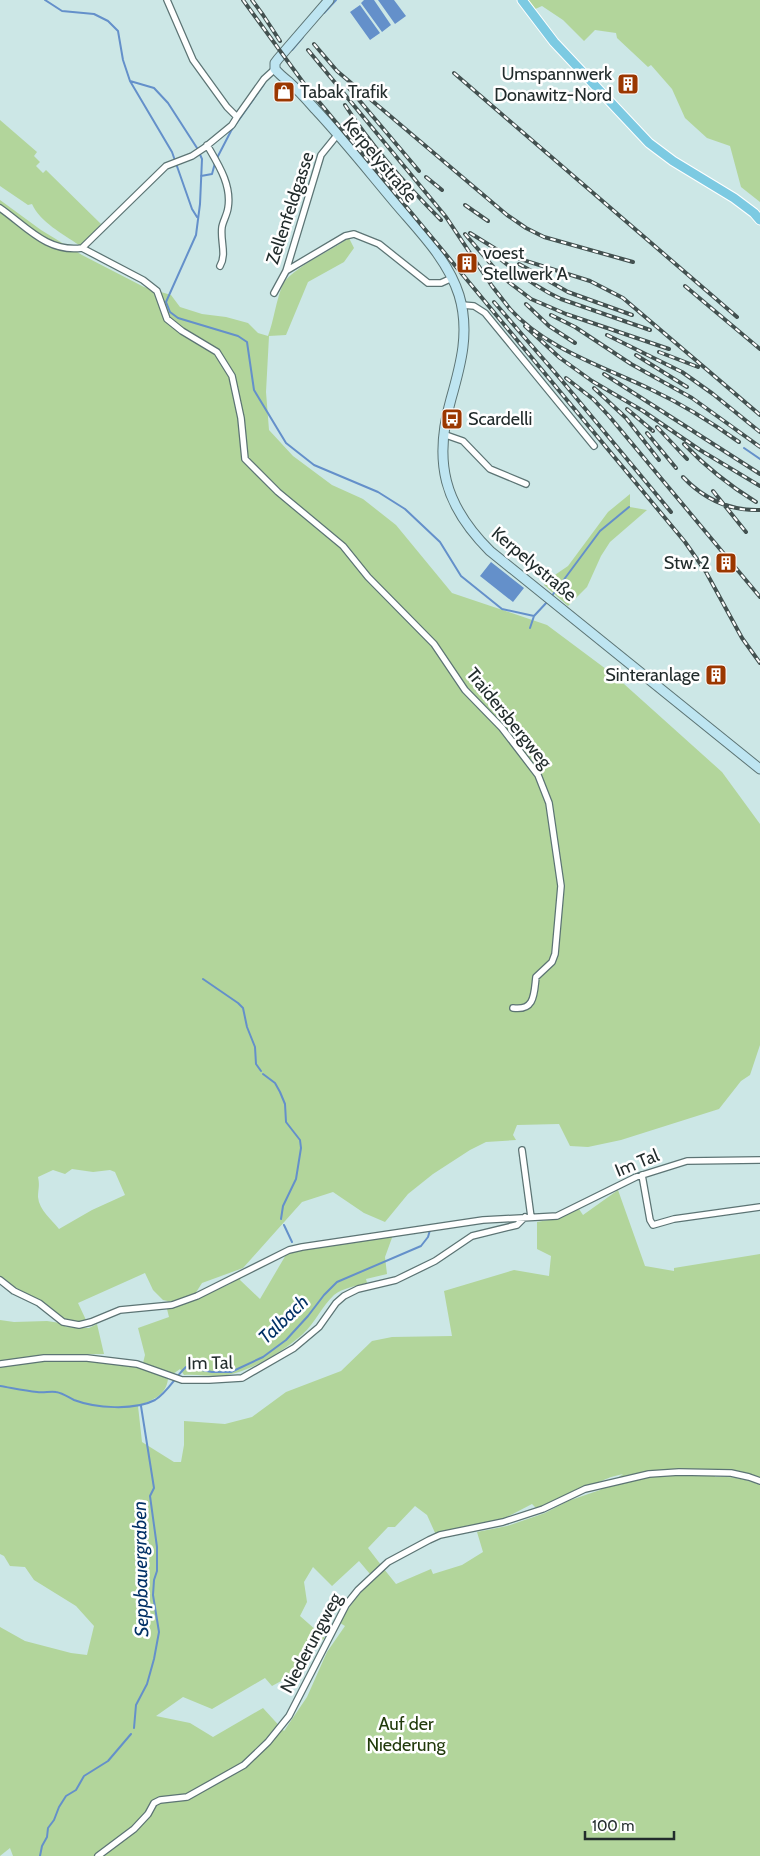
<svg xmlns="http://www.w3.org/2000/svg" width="760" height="1856" font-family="Cabin,sans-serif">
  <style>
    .green { fill: #b2d59b; fill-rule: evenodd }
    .water { fill: #6490ca }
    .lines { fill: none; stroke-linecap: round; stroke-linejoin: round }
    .stream { stroke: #6490ca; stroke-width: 2 }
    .street-casing { stroke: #5c7474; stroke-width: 8 }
    .secondary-casing { stroke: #5c7474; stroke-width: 11 }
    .primary-casing { stroke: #fff; stroke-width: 11 }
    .street { stroke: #fff; stroke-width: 5.5 }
    .secondary { stroke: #bee5f1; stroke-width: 9 }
    .primary { stroke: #7ccae2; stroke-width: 9 }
    .rail-casing { stroke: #435150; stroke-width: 4 }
    .rail { stroke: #fff; stroke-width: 2; stroke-dasharray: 5.5; stroke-linecap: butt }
    .labels { text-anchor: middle; stroke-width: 5; stroke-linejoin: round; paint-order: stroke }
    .poi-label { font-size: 18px; fill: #222c2c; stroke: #fff; text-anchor: end }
    .street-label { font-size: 18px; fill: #222c2c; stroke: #fff }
    .park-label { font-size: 18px; fill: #213a0b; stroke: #fff }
    .water-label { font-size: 19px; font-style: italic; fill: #023166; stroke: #fff }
  </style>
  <rect width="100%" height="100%" fill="#cce7e6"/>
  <path class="green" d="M526,0H760V202L741,187L730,146L707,138L685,118L672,89L651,65L648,67L617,38L616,33L595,30L584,41L563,20L542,6L533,10Z
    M0,120L37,152L34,156L40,162L36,166L43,173L46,170L101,224L83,245H79C63,234 40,222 32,204L28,205L0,186Z
    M0,200L41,230L82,255L144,287L171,295L180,307L202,314L226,317L248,323L258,333L268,336C274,320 276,300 283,284C292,268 334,249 349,238L354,248L344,262L308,282L286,335L269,336L266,392L269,430L293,456L332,485L363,499L396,525L452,593L547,625L614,675L722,772L760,824V1045L750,1075L741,1081L719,1109L621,1140L588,1147L570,1146L559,1124L517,1125L513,1135L516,1140L486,1142L470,1150L433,1174L408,1194L385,1222L364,1213L333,1192L302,1202L243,1268L202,1283L195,1294L172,1302L163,1300L153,1290L145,1273L78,1303L86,1320L77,1323L66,1321L0,1277ZM72,1169L93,1172L110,1170L115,1172L125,1195L92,1210L59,1229C52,1220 39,1210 38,1197C38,1189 40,1186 38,1177L53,1170L65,1174Z
    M630,494V507L647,510L610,542L601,556L587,587L568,606L544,585L549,579L568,566L608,512Z
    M618,1190L645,1266L674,1271V1268L760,1254V1479L739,1472L715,1470V1477C732,1476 744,1479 760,1485V1856H13L10,1848L0,1856V1627L25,1641L71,1653L87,1655L94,1626L76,1606L34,1580L25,1567L10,1566L4,1556L0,1554V1366C39,1360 81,1357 121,1362C137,1364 154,1372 168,1379C166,1396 152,1400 138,1406L142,1442L174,1462H181L184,1445V1421L225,1424L252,1417L286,1392L341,1371L372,1341L392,1337L452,1336L444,1291L514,1270L549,1276L551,1256L537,1249V1222L559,1218L579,1209L583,1215ZM623,1474L600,1490L568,1501L545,1513L507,1526L477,1532L483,1552L462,1565L433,1574L431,1569L396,1584L384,1569C365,1587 352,1600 340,1623L345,1626L327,1652L307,1697L284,1731L263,1708L213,1737L190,1723L156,1716L183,1697L212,1709L265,1678L272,1686L292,1675L312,1648L325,1638L300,1616L307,1602L304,1582L313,1567L332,1586L359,1561L370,1574L381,1565L368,1548L388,1527H395L415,1506L427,1515L436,1535L505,1518L532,1504L536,1508L611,1477Z
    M393,1235L385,1257L387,1274L366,1279L367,1283C356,1286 343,1288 334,1295C322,1306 315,1323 303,1334C283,1352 245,1375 218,1376C207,1376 195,1374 184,1375L180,1369L173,1374L143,1363L145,1355L138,1328L169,1317L167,1309L188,1303L230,1284L241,1276L240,1280L260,1299L287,1253L301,1249Z
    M0,1320L14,1322L47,1321L60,1323L66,1327L81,1328H89L97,1324L104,1354L37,1355L35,1357L0,1363Z"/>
  <path class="water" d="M364,0H374L391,25L382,32L361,3Z
    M378,0H394L406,16L395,24Z
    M360,5L380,33L370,40L350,12Z
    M491,562L524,588L513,602L480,576Z"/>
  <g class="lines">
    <path class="stream" d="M45,0L62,11L94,14L108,21L118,31L123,60L130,81L154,88L168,103L197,148L202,159L200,204L196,235L166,302L170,312L178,318L238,336L247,342L254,390L286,443L314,465L378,492L405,509L440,542L461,576L502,609L534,616L548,601
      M324,13L336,0
      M292,50L303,37
      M130,81L172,152L192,209L197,217
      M217,158L231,131L264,84
      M201,176L212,174L215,163
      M744,448L760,459
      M551,597L600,531L629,507
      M530,628L534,616
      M203,979L238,1003L243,1008L247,1027L255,1047L256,1064L261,1071
      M263,1074L275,1083L280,1092L285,1104L286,1122L300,1140L301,1148L296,1179L283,1206L281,1219
      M284,1225L292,1242
      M0,1386C12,1388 25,1391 37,1392C44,1393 50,1391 56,1392C63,1393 68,1397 74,1400C95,1408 134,1411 155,1400C168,1392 175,1377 186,1367L212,1372H231L263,1357L286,1340L308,1316L324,1295L337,1282L421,1246L428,1237L430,1230
      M134,1728L136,1705L147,1684L154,1659L159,1632L153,1595L154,1580L157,1571V1547L150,1496L154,1488L141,1406
      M40,1856L42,1846L47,1837L48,1828L54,1820L59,1807L66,1796L76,1790L84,1776L108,1761L131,1734"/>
    <g class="street-casing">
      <path id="street" d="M167,0L193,60L227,107L237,117L264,79L275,69
        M207,145C218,164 232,185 228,208C227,215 223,221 222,227C220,241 227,254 220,266
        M0,208C26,226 47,253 82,248L166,166L192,156L204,148L232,125L237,117
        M82,248L143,280L157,291L167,319L182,331L217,352L232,376L241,418L245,459L278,492L343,546L368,577L434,644L465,690L502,728L538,775L549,803L561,886L555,954L552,962L536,977C534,994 535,1011 513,1008
        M286,271L345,236L354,234L379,244L428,283H441L452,278
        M274,293L286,271L321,155L338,134
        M462,305L474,306L485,313L594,446
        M443,434L463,441L490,469L526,484
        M522,1150L531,1217
        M642,1175L650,1220L653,1225L674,1219L760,1207
        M0,1280L14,1291L39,1303L63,1322L79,1325L91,1322L120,1310L172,1305L197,1296L289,1250L302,1247L483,1220L557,1216L636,1177L687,1161L760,1160
        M0,1364L44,1358H87L137,1364L182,1380H209L242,1378L294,1348L319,1327L336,1303L344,1296L358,1289L396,1280L435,1261L472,1236L517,1225L525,1217
        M98,1856L134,1829L148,1814L154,1803L160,1800L187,1797L244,1765L268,1742L289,1716L346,1605L358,1590L388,1562L429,1540L440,1535L503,1522L543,1509L585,1489L649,1474L679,1472L731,1473L749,1477L760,1481"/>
    </g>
    <g class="secondary-casing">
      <path id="secondary" d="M329,0L278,59L275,63V69C279,74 284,78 289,82C298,90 307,100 315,109C344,140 370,173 397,205C420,232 448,260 459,295C470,331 461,364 451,399C433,462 444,505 490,551L760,769"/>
    </g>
    <g class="primary-casing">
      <path id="primary" d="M522,0L554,42L649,143L673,161L734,198L754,213L760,220"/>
    </g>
    <use href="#street" class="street"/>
    <use href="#secondary" class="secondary"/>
    <use href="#primary" class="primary"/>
    <g class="rail-casing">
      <path id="rail" d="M243,0L305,85L685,542L706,572L742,638L760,663
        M252,0L263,15L280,41
        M314,44L337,71L507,215L526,228L544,237L633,262
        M308,50L446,217L492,286L510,309
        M454,73L737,317
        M348,87L419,171
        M345,105C372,147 406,185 441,220
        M426,177L442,190
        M465,205L488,221
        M470,233L504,254L590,281L623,298L760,415
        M465,234L502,277L531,299L566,314L669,349
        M492,252C514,271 535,287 561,299L650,330
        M519,264L568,292L632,315
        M685,286L760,349
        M494,302L558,376L671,512
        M526,304L549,326L575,343
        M509,308C546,349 602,366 650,389C682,404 711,422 739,442
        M551,315L575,327L631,364L692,398L760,447
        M525,326L560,358L592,381L643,411L700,450L760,486
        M607,335L682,372L713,394L760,432
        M659,352L698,367
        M636,355L687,387
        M604,374L760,474
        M566,378L593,399L609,416L760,597
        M594,388L626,418L659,460
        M627,409L653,431
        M657,427L687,459
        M647,433L676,468
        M684,444C706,467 730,486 756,502
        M683,477C704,499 729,511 760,510
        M713,491L746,532"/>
    </g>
    <use href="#rail" class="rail"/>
  </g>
  <defs>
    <g id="building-square" transform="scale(1.125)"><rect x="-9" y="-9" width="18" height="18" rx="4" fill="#9b3700" stroke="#fff"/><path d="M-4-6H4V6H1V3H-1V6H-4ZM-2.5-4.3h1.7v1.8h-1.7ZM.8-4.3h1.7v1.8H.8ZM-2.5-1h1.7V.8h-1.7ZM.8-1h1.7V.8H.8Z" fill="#fff"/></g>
    <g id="shop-square" transform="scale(1.125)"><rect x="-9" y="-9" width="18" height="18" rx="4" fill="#9b3700" stroke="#fff"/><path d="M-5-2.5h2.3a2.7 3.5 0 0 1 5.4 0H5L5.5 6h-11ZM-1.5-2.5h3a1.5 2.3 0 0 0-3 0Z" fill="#fff"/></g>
    <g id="bus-square" transform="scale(1.125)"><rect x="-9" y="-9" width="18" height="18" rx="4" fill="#9b3700" stroke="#fff"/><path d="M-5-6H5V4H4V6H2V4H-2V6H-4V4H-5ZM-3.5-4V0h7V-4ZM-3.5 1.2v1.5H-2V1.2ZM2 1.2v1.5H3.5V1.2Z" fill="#fff"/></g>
  </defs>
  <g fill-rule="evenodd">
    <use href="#building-square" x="628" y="84"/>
    <use href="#shop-square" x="284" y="92"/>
    <use href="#building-square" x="467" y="263"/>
    <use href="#bus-square" x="452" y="419"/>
    <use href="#building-square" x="726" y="563"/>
    <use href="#building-square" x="716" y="675"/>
  </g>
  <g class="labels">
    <g class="poi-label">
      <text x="612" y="80">Umspannwerk<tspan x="612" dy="21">Donawitz-Nord</tspan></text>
      <text x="300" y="98" text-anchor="start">Tabak Trafik</text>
      <text x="483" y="259" text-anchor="start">voest<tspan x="483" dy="21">Stellwerk A</tspan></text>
      <text x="468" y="425" text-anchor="start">Scardelli</text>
      <text x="710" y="569">Stw. 2</text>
      <text x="700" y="681">Sinteranlage</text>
    </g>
    <g class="street-label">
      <text transform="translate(380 160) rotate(50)" y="6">Kerpelystraße</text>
      <text transform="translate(290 208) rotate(-72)" y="6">Zellenfeldgasse</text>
      <text transform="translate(534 564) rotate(40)" y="6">Kerpelystraße</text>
      <text transform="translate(509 718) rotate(51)" y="6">Traidersbergweg</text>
      <text transform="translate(637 1163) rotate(-22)" y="6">Im Tal</text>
      <text transform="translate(210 1363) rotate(-1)" y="6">Im Tal</text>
      <text transform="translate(311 1643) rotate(-62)" y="6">Niederungweg</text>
    </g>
    <g class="park-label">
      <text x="406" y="1730">Auf der<tspan x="406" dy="21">Niederung</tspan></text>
    </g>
    <g class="water-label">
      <text transform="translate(283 1319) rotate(-44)" y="7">Talbach</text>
      <text transform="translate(140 1569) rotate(-91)" y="7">Seppbauergraben</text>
    </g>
  </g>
  <path d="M585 1831v8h89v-8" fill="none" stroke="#222c2c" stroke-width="2.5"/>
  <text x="592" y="1831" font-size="15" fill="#222c2c" stroke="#ffffff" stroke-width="4" paint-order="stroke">100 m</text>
</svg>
